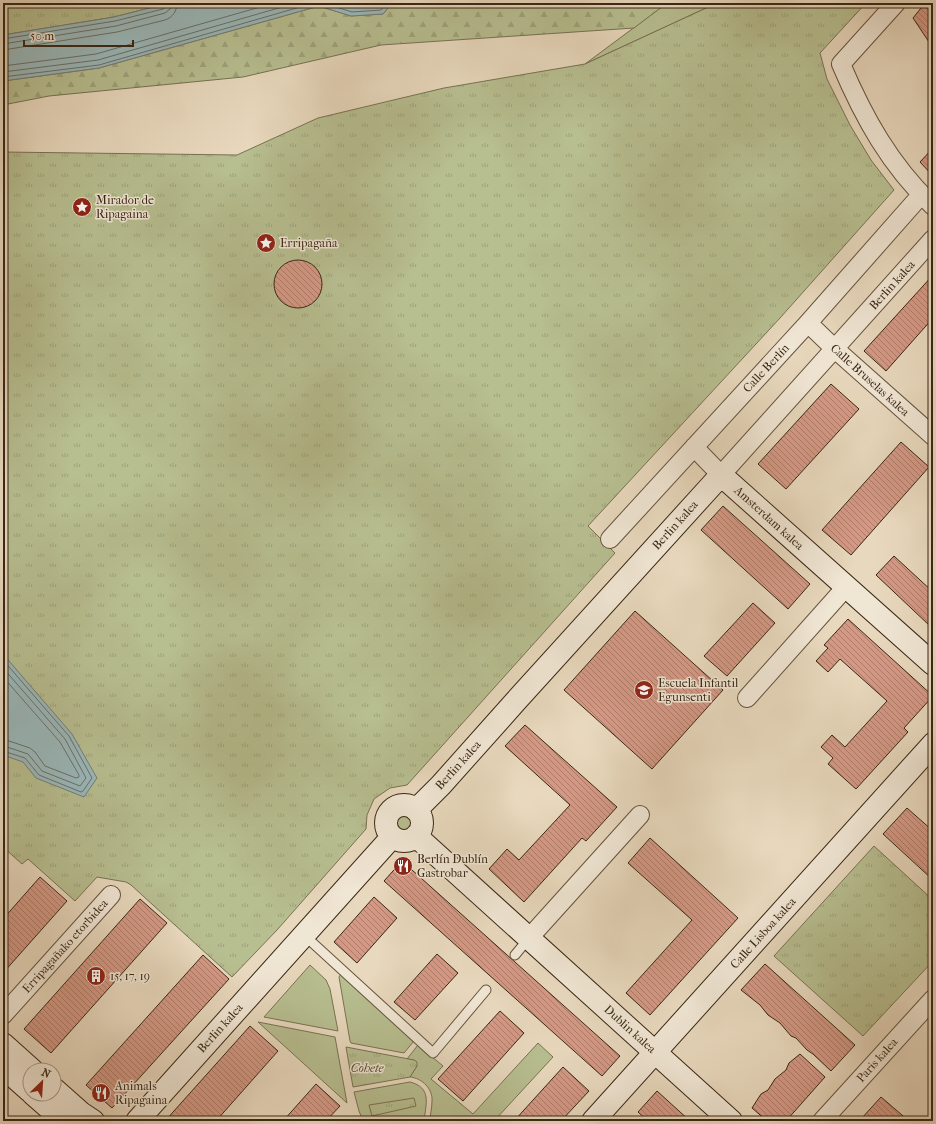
<svg xmlns="http://www.w3.org/2000/svg" width="936" height="1124" font-family="'IM FELL French Canon',serif">
  <style>
    .grass { fill: #b7be90; stroke: #787252 }
    .forest { fill: url(#forest-firs); stroke: #787252 }
    .park { fill: url(#park-tufts); stroke: #787252 }
    .water { fill: #9ab8ba; stroke: #737e78 }
    .lines { fill: none; stroke-linecap: round; stroke-linejoin: round }
    .shore { stroke: #6a7068; stroke-width: 1 }
    .building { fill: url(#building-back-hatch); stroke: #392715 }
    .lane-casing { stroke: #65533f; stroke-width: 11 }
    .street-casing { stroke: #65533f; stroke-width: 20 }
    .secondary-casing { stroke: #392715; stroke-width: 24 }
    .lane { stroke: #f0e6d4; stroke-width: 9 }
    .street { stroke: #f0e6d4; stroke-width: 18 }
    .secondary { stroke: #f0e6d4; stroke-width: 22 }
    .labels { text-anchor: middle; stroke-width: 3; stroke-linejoin: round; paint-order: stroke }
    .poi-label { font-size: 12px; fill: #392715; stroke: #f0e6d4; text-anchor: start }
    .street-label { font-size: 12px; fill: #392715; stroke: #f0e6d4 }
    .park-label { font-size: 12px; font-style: italic; fill: #584d34; stroke: #f0e6d4 }
  </style>
  <defs>
    <pattern id="forest-firs" width="22" height="20" patternUnits="userSpaceOnUse"><rect width="22" height="20" fill="#b7be90"/><path d="M5 1l3.5 6h-7zM16 11l3.5 6h-7z" fill="#9ea37b"/></pattern>
    <pattern id="park-tufts" width="24" height="20" patternUnits="userSpaceOnUse"><rect width="24" height="20" fill="#b7be90"/><path d="M3 7l-1-3M5 7V3M7 7l1-3M15 17l-1-3M17 17v-4M19 17l1-3" fill="none" stroke="#9ea37b"/></pattern>
    <pattern id="building-back-hatch" width="6" height="6" patternUnits="userSpaceOnUse"><rect width="6" height="6" fill="#d59884"/><path d="M-1 5l2 2M0 0l6 6M5-1l2 2" fill="none" stroke="#ae7c6b"/></pattern>
  </defs>
  <rect width="100%" height="100%" fill="#e8d8bd"/>
  <filter id="stains"><feTurbulence type="fractalNoise" baseFrequency=".005" numOctaves="4"/><feColorMatrix values="0 0 0 0 .2 0 0 0 0 .09 0 0 0 0 .02 0 0 0 .5 -.17"/></filter>
  <radialGradient id="worn" r=".72"><stop offset=".6" stop-color="#630" stop-opacity="0"/><stop offset="1" stop-color="#630" stop-opacity=".3"/></radialGradient>
  <path class="grass" d="M667,3H717L585,64Z
    M403,814C410,817 412,820 411,827C405,831 401,832 395,827L394,821L397,815Z
    M310,965L326,980L330,989L338,1031L264,1017Z
    M341,974L414,1041L404,1053L351,1043L350,1041L339,977Z
    M258,1022L335,1037L347,1103Z
    M538,1043L553,1057L494,1121H430C430,1115 432,1108 432,1101C433,1089 422,1078 410,1077L417,1066L414,1060L407,1059L418,1045L443,1066L431,1079L473,1114Z
    M410,1082C432,1088 426,1103 424,1121H363L359,1111L354,1092Z"/>
  <path class="forest" d="M392,3H667L634,28L381,45L243,77L49,96L3,105V81L99,68L319,6L351,16L383,14Z"/>
  <path class="park" d="M3,3H169L114,17L3,35Z
    M717,3H866L820,53L827,79L850,125L871,160L894,190L780,318L588,526L615,553L407,785L390,788L374,799L367,815L366,829L277,930L232,977L131,885L126,882L97,877L75,901L28,859L22,864L3,847V152L237,155L318,118L444,88L585,64Z
    M874,846L933,900V961L863,1036L774,956Z
    M346,1047L414,1060L417,1062V1066L410,1077L353,1087Z
    M414,1098L416,1106L372,1116L369,1105Z"/>
  <path class="water" d="M169,3H392L383,14L351,16L319,6L99,68L3,81V35L114,17Z
    M3,654L72,734L97,778L84,797L36,778L23,762L3,755Z"/>
  <g class="lines">
    <path class="shore" d="M323,3L352,12L381,10L387,3
      M340,3L353,7L378,5L380,3
      M3,39L115,21L163,9L166,7V3
      M3,44L116,26L165,13L170,9L171,3
      M3,50L117,32L165,20C173,17 177,11 177,3
      M3,66L96,54L274,3
      M3,72L98,60L296,3
      M3,77L99,65L314,3
      M3,660L69,736L92,778L83,791L81,792L39,775L25,758L3,751
      M3,668L65,739L86,778L80,786L42,771L28,754L7,747L3,746
      M3,677L60,742L79,775V777L76,778L45,766L35,752L30,748L9,741L3,740"/>
  </g>
  <path class="building" d="M925,3H933V48L913,18Z
    M933,148V176L920,162Z
    M274 284a24 24 0 1 1 48 0a24 24 0 1 1-48 0Z
    M933,275V318L886,371L864,351Z
    M831,384L859,409L786,489L758,464Z
    M901,442L929,467L851,555L822,530Z
    M723,506L810,584L788,609L701,530Z
    M894,556L933,592V623L930,626L876,575Z
    M753,603L775,623L727,676L704,656Z
    M635,611L723,690L652,769L564,690Z
    M848,619L933,696L904,728L908,732L856,789L828,764L833,758L821,747L832,735L845,747L887,701L840,659L828,672L816,661L828,648L824,645Z
    M525,725L617,807L586,841L582,838L524,902L489,869L507,849L519,860L570,805L505,746Z
    M907,808L933,831V880L883,834Z
    M650,838L738,918L650,1015L626,993L692,920L628,863Z
    M402,861L620,1056L602,1076L384,881Z
    M40,877L67,901L3,973V919Z
    M374,897L397,918L357,963L334,942Z
    M140,899L167,923L51,1053L24,1029Z
    M437,954L458,973L415,1020L394,1002Z
    M203,955L229,979L112,1108L86,1085Z
    M765,964L855,1045L831,1071L813,1054L807,1050L796,1038L791,1036L780,1023L768,1015L760,1005L741,990Z
    M500,1011L524,1033L463,1101L438,1079Z
    M250,1026L278,1051L216,1121H165Z
    M800,1054L825,1077L786,1121H767L752,1108L761,1094L768,1090L775,1079L786,1070L789,1063Z
    M563,1067L589,1091L561,1121H514Z
    M316,1084L340,1106L326,1121H283Z
    M657,1091L690,1121H648L638,1112Z
    M881,1097L909,1121H864L861,1119Z"/>
  <g class="lines">
    <g class="lane-casing">
      <path id="lane" d="M304,935L433,1053L486,990
        M515,955L529,938"/>
    </g>
    <g class="street-casing">
      <path id="street" d="M896,3L841,64C864,118 890,165 933,206
        M808,323L835,349L933,436
        M694,447L721,475L933,239
        M610,539L808,323L921,195
        M747,698L846,587
        M529,938L640,815
        M3,1015L111,895
        M822,1121L933,999"/>
    </g>
    <g class="secondary-casing">
      <path id="secondary" d="M386 823a18 18 0 1 1 36 0a18 18 0 1 1-36 0Z
        M416,810L441,785L515,702L721,475L933,664
        M416,836L731,1121
        M3,1044L32,1070
        M3,1067L30,1091
        M54,1089L81,1113L93,1121
        M33,1094L64,1121
        M137,1121L392,837
        M593,1121L933,744"/>
    </g>
    <use href="#lane" class="lane"/>
    <use href="#street" class="street"/>
    <use href="#secondary" class="secondary"/>
  </g>
  <defs>
    <g id="sight-disc" transform="scale(1)"><circle r="9.5" fill="#8f2418" stroke="#f0e6d4"/><path d="M0-6L1.8-2.2L6-1.7L2.9 1.2L3.7 5.4L0 3.3L-3.7 5.4L-2.9 1.2L-6-1.7L-1.8-2.2Z" fill="#fff"/></g>
    <g id="school-disc" transform="scale(1)"><circle r="9.5" fill="#8f2418" stroke="#f0e6d4"/><path d="M0-5L7-2L0 1L-7-2ZM-4 1L0 2.5L4 1V4Q0 6-4 4Z" fill="#fff"/></g>
    <g id="restaurant-disc" transform="scale(1)"><circle r="9.5" fill="#8f2418" stroke="#f0e6d4"/><path d="M-5-6h1v4h1v-4h1v4h1v-4h1v5L-1.5 .5V6h-2V.5L-5-1ZM5-6V6H3V1.5H1.5Q1.5-4 5-6Z" fill="#fff"/></g>
    <g id="building-disc" transform="scale(1)"><circle r="9.5" fill="#8f2418" stroke="#f0e6d4"/><path d="M-4-6H4V6H1V3H-1V6H-4ZM-2.5-4.3h1.7v1.8h-1.7ZM.8-4.3h1.7v1.8H.8ZM-2.5-1h1.7V.8h-1.7ZM.8-1h1.7V.8H.8Z" fill="#fff"/></g>
  </defs>
  <g fill-rule="evenodd">
    <use href="#sight-disc" x="82" y="207"/>
    <use href="#sight-disc" x="266" y="243"/>
    <use href="#school-disc" x="644" y="690"/>
    <use href="#restaurant-disc" x="403" y="866"/>
    <use href="#building-disc" x="96" y="976"/>
    <use href="#restaurant-disc" x="101" y="1093"/>
  </g>
  <g class="labels">
    <g class="poi-label">
      <text x="96" y="204">Mirador de<tspan x="96" dy="14">Ripagaina</tspan></text>
      <text x="280" y="247">Erripagaña</text>
      <text x="658" y="687">Escuela Infantil<tspan x="658" dy="14">Egunsenti</tspan></text>
      <text x="417" y="863">Berlín Dublín<tspan x="417" dy="14">Gastrobar</tspan></text>
      <text x="110" y="980">15, 17, 19</text>
      <text x="115" y="1090">Animals<tspan x="115" dy="14">Ripagaina</tspan></text>
    </g>
    <g class="street-label">
      <text transform="translate(892 285) rotate(-48)" y="4">Berlin kalea</text>
      <text transform="translate(766 368) rotate(-47)" y="4">Calle Berlín</text>
      <text transform="translate(870 380) rotate(42)" y="4">Calle Bruselas kalea</text>
      <text transform="translate(769 518) rotate(42)" y="4">Amsterdam kalea</text>
      <text transform="translate(675 525) rotate(-48)" y="4">Berlin kalea</text>
      <text transform="translate(458 765) rotate(-48)" y="4">Berlin kalea</text>
      <text transform="translate(763 933) rotate(-48)" y="4">Calle Lisboa kalea</text>
      <text transform="translate(65 946) rotate(-48)" y="4">Erripagañako etorbidea</text>
      <text transform="translate(220 1028) rotate(-48)" y="4">Berlin kalea</text>
      <text transform="translate(630 1029) rotate(42)" y="4">Dublin kalea</text>
      <text transform="translate(877 1060) rotate(-48)" y="4">Paris kalea</text>
    </g>
    <g class="park-label">
      <text x="367" y="1072">Cohete</text>
    </g>
  </g>
  <rect width="936" height="1124" fill="none" stroke="#e8d8bd" stroke-width="16"/>
  <rect x="4" y="4" width="928" height="1116" fill="none" stroke="#392715" stroke-width="2"/>
  <rect x="8" y="8" width="920" height="1108" fill="none" stroke="#392715"/>
  <g transform="translate(42 1082) rotate(25)"><circle r="19" fill="#f0e6d4" stroke="#a79a88"/>
  <path d="M0-3L7 15L0 10L-7 15Z" fill="#8f2418"/>
  <text y="-6" font-size="11" font-weight="bold" text-anchor="middle" fill="#392715">N</text>
  </g>
  <path d="M24 40v6h109v-6" fill="none" stroke="#392715" stroke-width="2"/>
  <text x="30" y="40" font-size="12" fill="#392715" stroke="#f0e6d4" stroke-width="3" paint-order="stroke">50 m</text>
  <rect width="100%" height="100%" filter="url(#stains)"/>
  <rect width="100%" height="100%" fill="url(#worn)"/>
</svg>
